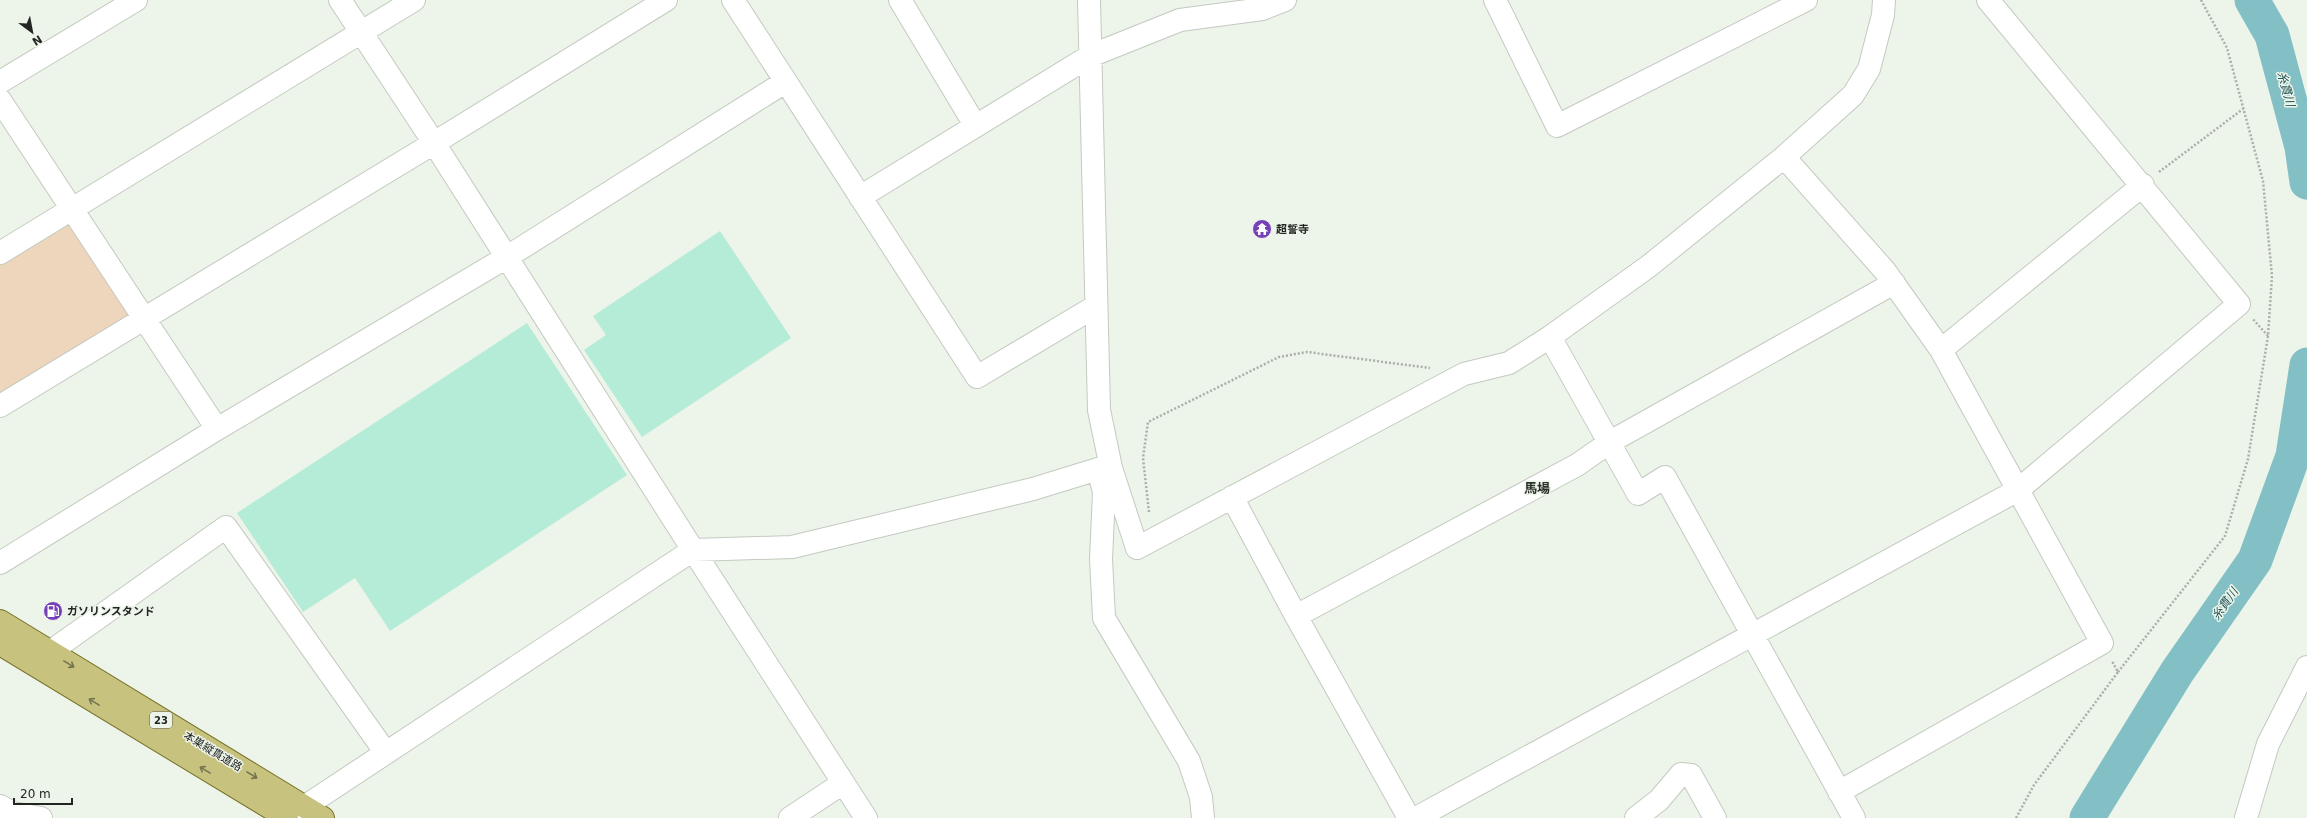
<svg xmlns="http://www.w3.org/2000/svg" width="2307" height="818" font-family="'DejaVu Sans','Noto Sans JP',sans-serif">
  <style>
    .green { fill: #edd6bc }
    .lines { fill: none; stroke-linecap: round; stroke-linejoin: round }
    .river { stroke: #83c0c5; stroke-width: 35 }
    .building { fill: #b5ecd7 }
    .street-casing { stroke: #c3cac0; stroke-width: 24 }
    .primary-casing { stroke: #767126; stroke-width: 24 }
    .path { stroke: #aaafa7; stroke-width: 2.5; stroke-dasharray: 2 2; stroke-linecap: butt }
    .street { stroke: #fff; stroke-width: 22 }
    .primary { stroke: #c8c27f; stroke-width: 22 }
    .oneway { stroke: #757450 }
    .labels { text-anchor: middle; stroke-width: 3; stroke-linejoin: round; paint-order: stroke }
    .shield { fill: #edf4ea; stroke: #5f635d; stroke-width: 1 }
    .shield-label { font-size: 10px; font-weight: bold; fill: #222521 }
    .poi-label { font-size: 11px; font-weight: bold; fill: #222521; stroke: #edf4ea; text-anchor: start }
    .street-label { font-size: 11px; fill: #222521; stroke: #edf4ea }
    .water-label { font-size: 12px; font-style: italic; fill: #22565a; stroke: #edf4ea }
    .quarter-label { font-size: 13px; font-weight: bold; fill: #2b3029; stroke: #edf4ea }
  </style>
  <rect width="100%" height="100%" fill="#edf4ea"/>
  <path class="green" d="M69,221L132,314L0,395V264Z"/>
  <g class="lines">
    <path class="river" d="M2252,0L2272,35L2302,147L2307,182
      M2087,818L2177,672L2255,560L2293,456L2307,365"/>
  </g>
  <path class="building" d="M720,231L791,338L642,437L584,350L606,335L593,316Z
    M527,323L627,475L390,631L355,578L303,612L237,513Z"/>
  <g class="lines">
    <g class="street-casing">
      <path id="street" d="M340,0L434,143L693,550L866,818
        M733,0L977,377L1096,306
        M900,0L975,125
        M1089,0L1099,410L1111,468L1137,548L1464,374L1509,363L1550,337L1649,266L1784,157L1853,95L1869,69L1883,15L1884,0
        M1495,0L1557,126L1806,0
        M0,82L136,0
        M0,100L217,429
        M1784,157L1885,271L1941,350L2102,643L1839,792
        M860,197L1090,56L1180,20L1262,9L1285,0
        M0,253L414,0
        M1550,337L1638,494L1665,477L1854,818
        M1941,350L2143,185
        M0,406L434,143L666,0
        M1098,469L1104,492L1101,559L1104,618L1189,761L1201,797L1203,818
        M1232,497L1296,616L1409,818
        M0,563L217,429L507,257L785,82
        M1296,616L1577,465L1610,442L1894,283
        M50,652L226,527L386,753
        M0,806L13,813L41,818
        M289,817L693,550L792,547L1033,489L1098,469L1111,468
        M790,818L843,783
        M1416,818L2018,490L2239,304L1988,0
        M1636,818L1659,800L1681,774L1691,775L1715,818
        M2246,818L2268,744L2307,667"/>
    </g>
    <g class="primary-casing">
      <path id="primary" d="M0,621L323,818
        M0,644L287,818"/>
    </g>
    <path class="path" d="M2201,0L2227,48L2263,181L2272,276L2268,336L2252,318
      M2159,172L2243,109
      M1149,512L1143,458L1148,422L1279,357L1307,352L1430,368
      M2118,672L2225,536L2248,459L2268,336
      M2016,818L2034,785L2118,672L2112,661"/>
    <use href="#street" class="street"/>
    <use href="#primary" class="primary"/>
  </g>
  <defs><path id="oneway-shaft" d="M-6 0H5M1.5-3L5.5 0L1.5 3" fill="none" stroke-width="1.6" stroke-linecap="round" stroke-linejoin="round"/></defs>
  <g class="oneway">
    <use href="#oneway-shaft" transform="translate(69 664) rotate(31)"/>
    <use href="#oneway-shaft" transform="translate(94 702) rotate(-149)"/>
    <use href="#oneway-shaft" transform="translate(205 770) rotate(-149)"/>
    <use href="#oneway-shaft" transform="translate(252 775) rotate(31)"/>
  </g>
  <defs>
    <g id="temple-disc" transform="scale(1)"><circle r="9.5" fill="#7641b8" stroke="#edf4ea"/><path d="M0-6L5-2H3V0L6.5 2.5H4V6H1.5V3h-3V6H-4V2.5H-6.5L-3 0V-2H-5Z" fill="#fff"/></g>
    <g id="fuel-disc" transform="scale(1)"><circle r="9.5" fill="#7641b8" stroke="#edf4ea"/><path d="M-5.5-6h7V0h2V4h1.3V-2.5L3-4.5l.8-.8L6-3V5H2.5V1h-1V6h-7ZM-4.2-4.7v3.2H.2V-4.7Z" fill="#fff"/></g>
  </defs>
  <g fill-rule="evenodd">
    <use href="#temple-disc" x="1262" y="229"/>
    <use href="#fuel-disc" x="53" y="611"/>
  </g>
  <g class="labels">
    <rect class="shield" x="150" y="712" width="22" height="16" rx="3"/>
    <g class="shield-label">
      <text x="161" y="724">23</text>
    </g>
    <g class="poi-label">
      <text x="1276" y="233">超誓寺</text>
      <text x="67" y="615">ガソリンスタンド</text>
    </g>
    <g class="street-label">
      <text transform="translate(213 751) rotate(31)" y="4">本巣縦貫道路</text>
    </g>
    <g class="water-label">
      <text transform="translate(2286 89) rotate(75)" y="4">糸貫川</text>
      <text transform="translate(2225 604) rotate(-55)" y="4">糸貫川</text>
    </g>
    <g class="quarter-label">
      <text x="1537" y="493">馬場</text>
    </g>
  </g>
  <g transform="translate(32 32) rotate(148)" stroke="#edf4ea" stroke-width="3" paint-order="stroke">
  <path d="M0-3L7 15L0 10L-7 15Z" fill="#222521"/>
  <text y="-6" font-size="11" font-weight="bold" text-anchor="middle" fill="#222521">N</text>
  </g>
  <path d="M14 798v6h58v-6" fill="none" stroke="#222521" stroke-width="2"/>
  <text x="20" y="798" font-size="12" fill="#222521" stroke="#edf4ea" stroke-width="3" paint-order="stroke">20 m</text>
</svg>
